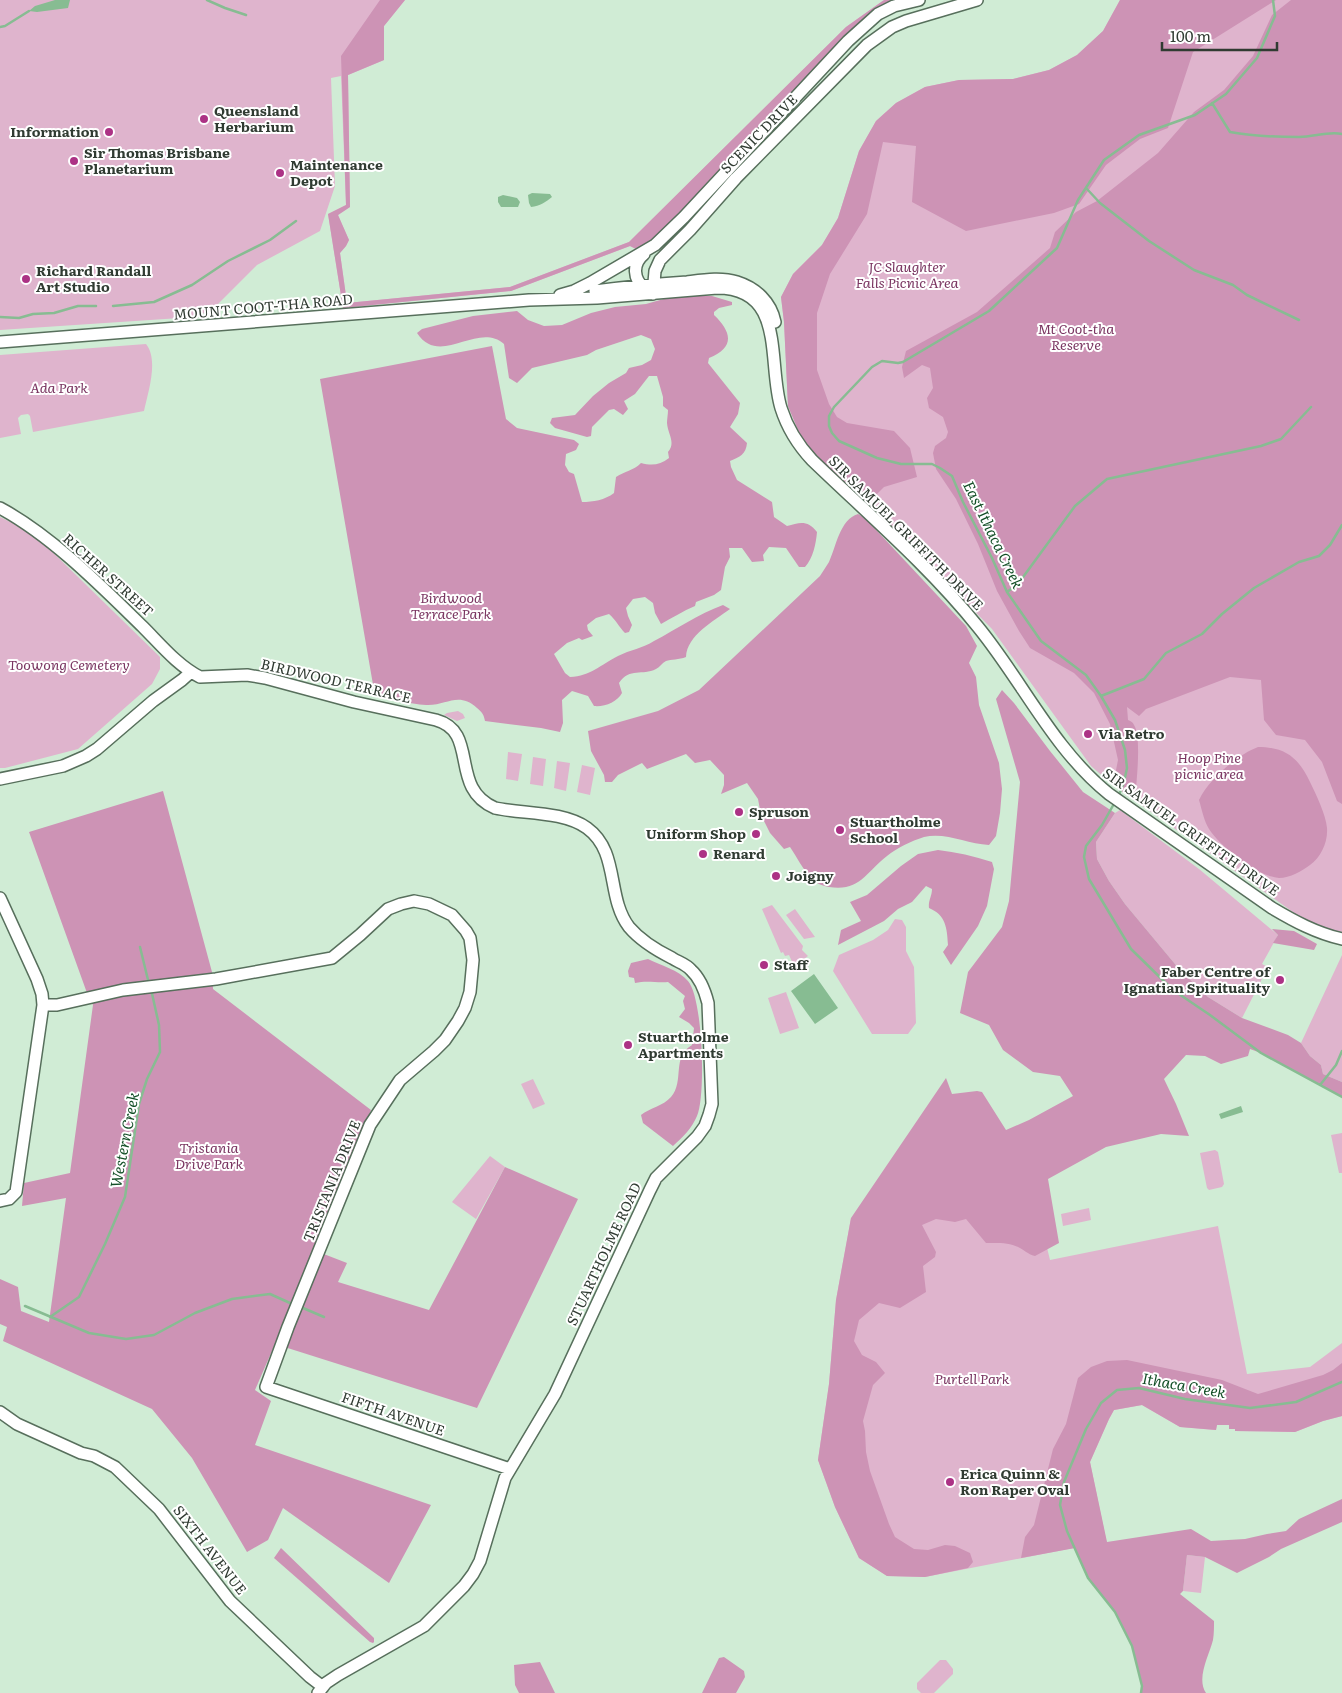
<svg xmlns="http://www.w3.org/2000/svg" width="1342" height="1693" font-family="Literata,serif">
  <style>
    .green { fill: #dfb4cd }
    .forest { fill: #cd93b5 }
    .water { fill: #87bc92 }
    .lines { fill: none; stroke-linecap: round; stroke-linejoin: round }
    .stream { stroke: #87bc92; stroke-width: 2.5 }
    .secondary-casing { stroke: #576f5c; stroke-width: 14 }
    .secondary { stroke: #fff; stroke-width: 11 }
    .poi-dot { fill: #ac3285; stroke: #fff; stroke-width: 2 }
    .labels { text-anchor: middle; stroke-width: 4; stroke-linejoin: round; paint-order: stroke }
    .poi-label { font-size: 14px; font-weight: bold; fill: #303b32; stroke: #fff; text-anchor: start }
    .street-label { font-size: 14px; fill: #303b32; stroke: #fff }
    .park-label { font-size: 14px; font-style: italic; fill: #7a3561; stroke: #fff }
    .water-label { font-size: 15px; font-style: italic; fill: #134f27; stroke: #fff }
  </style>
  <rect width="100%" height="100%" fill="#d0ecd5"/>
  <path class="green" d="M0,0H405L384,26V60L348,75L350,207L338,215L349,240L346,246L340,253L347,303L510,287L629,242L846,27L884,0L840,42L676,217L638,250L630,246L511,291L343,308L328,214L346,205L341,76L331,78L335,186L320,231L257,265L213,309L195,317L0,330Z
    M1120,0H1342V932L1331,930L1300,917L1113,785L1091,766L992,629L868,503L818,460L801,437L788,406L784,322L781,297L793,274L822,245L838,218L859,151L876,121L896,103L925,87L959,80L1013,79L1049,70L1077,55L1103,31Z
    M146,344C159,360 148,392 144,411L33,432L30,416L28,414L21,415L18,418L21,434L0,438V355Z
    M0,517L33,533L160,657V669L152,684L78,749L5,768H0Z
    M458,711L463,714L465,718L457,721L444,715L447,713Z
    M508,752L522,754L518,781L506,779Z
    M533,757L546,759L543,786L530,784Z
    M557,761L570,763L566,791L554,788Z
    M582,765L595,768L590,795L577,792Z
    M1120,810L1199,869L1278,935L1262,964L1268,967L1242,1018L1208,997L1180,970L1125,904L1109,881L1097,859L1096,842L1115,813Z
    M772,905L803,946L802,950L808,956L794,966L789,955L785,956L783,952L781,953L762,909Z
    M795,909L815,937L804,939L786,915Z
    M895,919L902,920L906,927V951L914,967L916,1023L908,1034H872L833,971L839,955L873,940L888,930Z
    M1342,955V1082L1323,1074L1321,1065L1310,1056L1301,1043Z
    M786,992L799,1028L780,1034L768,998Z
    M533,1079L545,1104L533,1109L521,1084Z
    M1342,1133V1173H1339L1331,1135Z
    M1215,1150L1218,1152L1224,1184L1222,1187L1209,1190L1207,1188L1200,1153Z
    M490,1156L505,1167L476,1219L452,1202Z
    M1031,1182L1050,1260L1218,1226L1247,1374L1310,1367L1342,1343V1416L1323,1421L1295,1432L1235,1431V1429H1229V1425L1217,1424L1216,1430L1180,1427L1142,1405L1114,1410L1109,1419L1090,1462L1108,1549L1084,1546L925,1577L887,1576L859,1558L835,1507L818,1460L829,1384L836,1300L851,1218Z
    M1089,1208L1091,1220L1063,1226L1061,1214Z
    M1187,1555L1205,1557L1201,1593L1183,1591Z
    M940,1660H946L953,1669V1674L934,1693H921L917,1689V1683Z"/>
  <path class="forest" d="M380,0H405L384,26V60L348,75L350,207L338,215L349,240L346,246L340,253L347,303L510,287L629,242L846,27L884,0H897L840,42L676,217L658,236L638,250L630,246L511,291L343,308L328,214L346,205L341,56Z
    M1120,0H1276L1193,52L1168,128L1140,139L1106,165L1079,204L1054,213L966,231L912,202L916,146L883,142L867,214L830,274L817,313V370L829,404L837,417L847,423L894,431L910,448L917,477L884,487L868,503L818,460L801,437L788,406L784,322L781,297L793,274L822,245L838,218L859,151L876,121L896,103L925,87L959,80L1013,79L1049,70L1077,55L1103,31Z
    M1291,0H1342V804L1337,801L1322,762L1305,740L1276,735L1264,720L1261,680L1230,677L1146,709L1139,716L1127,707L1128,720C1130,721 1133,722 1134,725C1142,737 1136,785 1135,801L1113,785L1118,760L1110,724L1094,693L1074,673L1030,648L1019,631L997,591L978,544L956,499L936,469L933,453L935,446L946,438L948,432L943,417L929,408L927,398L933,388L930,368L922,365L904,378L902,367L906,351L977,312L1050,248L1055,232L1076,212L1097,201L1158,153L1194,112L1224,90L1253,56L1272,15Z
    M678,295L712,296L732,302V305L719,308L714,312V315C732,332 735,348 709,358L708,363L740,403L738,414L730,427L747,443C746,454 740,457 730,461L731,467L737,480L772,502L774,517L787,526C800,522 808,520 817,532C816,544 813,558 805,567H799L786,548L769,547L763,555L764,561L752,562L742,548H729L730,557L725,567L721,590L714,595L696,602L695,606C683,611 672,618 661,624L655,613L653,603L645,597L633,599L626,608L628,616L632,625L629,632L625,633C619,627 616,620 609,614L596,618L587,625L588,630L593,636L582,640L579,638L567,643L554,654L565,673L570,677C591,676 600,665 618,656C630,650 643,648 654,641C677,629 698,614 723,605L730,609C714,621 687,635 686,657C679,660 671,659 666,661C662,663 660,667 656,669C642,676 630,667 619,683L622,693C617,702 605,707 594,706L588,696L572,691L562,700L563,723L560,732L541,728L485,721C484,715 482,712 477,708C458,691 447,706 426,705C409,704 392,699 375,696L320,379L492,346L506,419L517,428L574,440L579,444L576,450L566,454L565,465L569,472L574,474L582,502C593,502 605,500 614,493L616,477C625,471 633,471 641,463C652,466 660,465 669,458L668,452C676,442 668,435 667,423C667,419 668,414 668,410L663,406V397L657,376H649L635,394L624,401L628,409L623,415L614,409L609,410L592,427L591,436L587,437L555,428L550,423L552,418L575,415L593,396L609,383L626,373L629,368L642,365L651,360L655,349L651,339L641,335L596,350L587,355L532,368L517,383L509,378L504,344C477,321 440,368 417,333L422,329L473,316L517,311L528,320L544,326L562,325L591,313L615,307L646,304Z
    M858,514L865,518L966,626L977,646L969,663L976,677L979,705L999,763L1002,789L1000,813L996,836L989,845C967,844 946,832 924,837C911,841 897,848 887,856C866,872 860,892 829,887C823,886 817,884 812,879C803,870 797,857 790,847L784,849L770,833L761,815L758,799L747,783L721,794L724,785V775L710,760L695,763L686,754L647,769L642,763L618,775L612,782H605L604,775L591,751L588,731L658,711L699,690L820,576C823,571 826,567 829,562C836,547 840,519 858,514Z
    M1002,690L1014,703L1050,751L1083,792L1115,813L1096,842L1097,859L1109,881L1125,904L1180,970L1208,997L1242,1018L1288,1035L1301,1043L1310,1056L1321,1065L1323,1074L1342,1082V1097L1261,1053L1250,1049L1248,1056L1221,1064L1205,1056L1186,1055L1164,1079L1176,1104L1189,1136L1161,1134L1106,1147L1048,1179L1059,1243L1035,1256C1027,1254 1025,1250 1018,1247C1009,1242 995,1243 986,1243L966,1219L955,1222L936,1219L922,1225L936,1252L935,1257L923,1266L926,1292L900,1308L879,1303L859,1320L854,1341L862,1355L876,1362L885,1373L873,1385L863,1421L865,1431L866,1452L870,1471L889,1524L895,1537L914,1549L928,1550L945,1545L955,1546L970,1553L973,1562L968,1568L925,1577L887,1576L859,1558L835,1507L818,1460L829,1384L836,1300L851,1218L946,1078L952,1094L977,1091L982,1092L1006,1130L1029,1120L1073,1096L1060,1076L1033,1072L1003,1050L989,1025L960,1013L968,972L1002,927L1009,901L1020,782L996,699Z
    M1258,747C1285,747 1299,758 1310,782C1316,794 1326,815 1327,828C1328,842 1321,857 1310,865C1302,871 1290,878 1279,878C1256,876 1221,847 1209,829C1204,821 1202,810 1199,800C1209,779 1237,755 1258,747Z
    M163,791L212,972L213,989L371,1110L316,1251L347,1263L338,1282L429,1310L505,1167L578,1199L477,1408L275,1344L255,1390L271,1401L255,1445L431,1505L389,1583L283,1508L268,1540L247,1552L192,1458L152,1409L3,1341L7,1327L0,1324V1279L18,1287L21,1311L49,1322L66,1198L22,1206L24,1183L70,1173L93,1005L87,993L29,832Z
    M938,850C956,852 974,856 992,862L994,869L987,906L978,926L951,965L943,952L948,945C947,928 946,915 929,908C928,901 932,896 932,889L926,886L912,902L898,909L884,921L838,945L841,930L861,921L850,902L867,895L901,866L918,854Z
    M1272,929L1294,931L1317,944L1314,950L1273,943L1278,935Z
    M648,959C660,965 679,970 688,981C703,998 706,1096 697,1116C692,1128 683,1137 673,1146L643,1123L641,1115C650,1108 663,1106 671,1097C685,1081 671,1057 692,1045L694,1028L689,1023L679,1017L685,1009L683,1001L685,996L668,982C656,983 647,980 635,983L634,978L629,977L628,971L631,963Z
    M1127,1360L1222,1380L1258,1394L1323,1375L1333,1370L1342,1363V1416L1323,1421L1295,1432L1235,1431V1429H1229V1425H1217L1216,1430L1180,1427L1142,1405L1114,1410L1109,1419L1090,1462L1107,1542L1191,1529L1211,1541L1245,1539L1267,1534L1286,1531L1299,1519L1342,1499V1522L1281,1549L1269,1557L1237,1573L1205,1557L1187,1555L1183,1591L1180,1594L1214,1621C1214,1627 1214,1634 1213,1640C1209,1656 1196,1678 1206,1693H1141L1142,1686L1132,1646L1115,1612L1088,1578L1075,1548L1021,1558L1025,1537L1034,1525L1053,1449L1066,1424L1078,1378L1091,1367L1107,1361Z
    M281,1548L374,1638V1642L373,1643L370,1642L274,1558Z
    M724,1657L744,1671L745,1677L736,1693H702L719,1658Z
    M540,1662L555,1693H519L515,1685L514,1665Z"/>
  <path class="water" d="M55,0H70L68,8L37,12L29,11L35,6Z
    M532,193L550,194L552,197C546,202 540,206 531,207L529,203L528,195Z
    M503,195L517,198L520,202L518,207H501L498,202V197Z
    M814,974L838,1008L815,1024L791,991Z
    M1241,1106L1243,1112L1221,1119L1219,1114Z"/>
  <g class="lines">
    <path class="stream" d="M207,0L225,8L246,15
      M0,27L5,26L29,11
      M1212,103L1230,132C1252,136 1277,137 1299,137C1314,137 1328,131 1342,134
      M1087,189L1100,203L1149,241L1194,270L1233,285L1247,295L1299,320
      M113,306L154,302L192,285L228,261L270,240L296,221
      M0,317L19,318L33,314L54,313L78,306H96
      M1007,592L1018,584L1075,506L1107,479L1261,446L1281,439L1311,407
      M1101,696L1144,679L1166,653L1202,634L1222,614L1254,588L1299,562L1319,556L1330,545L1342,525
      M1118,797L1124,782L1127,768L1125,750L1115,720L1101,696L1086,675L1041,641L1007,592L992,558L963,502L952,476L940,468L932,464H901L877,458L839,441L832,433L829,426V416L834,407L872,367L882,361L898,363L903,362L989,311L1057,248L1078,200L1104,160L1139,135L1195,115L1226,94L1257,58L1275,16L1273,0
      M1115,802L1102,825L1086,846L1084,857L1089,879L1131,949L1173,990L1210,1015L1261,1053L1342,1097
      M140,947L149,984
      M1320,1085L1336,1065L1342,1051
      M25,1306L89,1333L126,1339L154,1335L195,1313L232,1299L270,1294L290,1303
      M303,1308L324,1317
      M50,1317L79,1297L105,1244L125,1197L139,1104L147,1079L160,1052L159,1025L151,989
      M1141,1693L1142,1686L1132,1646L1115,1612L1088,1578L1067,1531L1060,1505L1064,1482L1086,1429L1101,1403L1117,1390L1139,1388L1185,1399L1250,1408L1296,1402L1342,1382"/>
    <g class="secondary-casing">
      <path id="secondary" d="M644,254C632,264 633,279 645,289
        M595,291C625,287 656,284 687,282C703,280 721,277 737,282C756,288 771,302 775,322
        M653,294L655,271L660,260L690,230L736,178L867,45L892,27L906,21L977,0
        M560,295L574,291L590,283L655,245L684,217L848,41L878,14L894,6L919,0
        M0,342L529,300L597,298L717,288C787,288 767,363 781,408C787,427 798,445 812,460C868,514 929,566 978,627C1023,682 1053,749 1109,794L1272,908C1294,921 1316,933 1342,939
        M0,508C52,536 101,586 143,627C160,644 178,666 200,677L247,675L265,678L354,702L436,720C480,732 448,788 495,808C523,814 563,811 587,828C620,852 606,897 629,927C640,940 656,950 672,958C678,962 686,964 691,970C701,979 705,991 708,1003L712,1104L709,1115L705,1126L697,1137L656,1178L650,1190L555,1394L505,1478L480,1561L473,1574L464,1586L424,1626L338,1675L326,1683L318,1693
        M0,779L63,766L86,756L97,749L153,701L182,680L191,672
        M0,898L37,979L42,994L43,1005L16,1192L9,1199L0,1201
        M43,1005H57L123,990L216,979L332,958L360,935L388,909L401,904L414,901L429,904L452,915L466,931L470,938L473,960L470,992L465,1008L458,1021L445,1040L434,1051L400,1080L370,1125L288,1327L266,1387L510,1469
        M0,1412L17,1424L81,1453L94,1456L115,1467L159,1509L230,1601L310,1677L323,1687"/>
    </g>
    <use href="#secondary" class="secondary"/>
  </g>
  <g class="poi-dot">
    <circle cx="204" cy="119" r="5"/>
    <circle cx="109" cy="132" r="5"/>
    <circle cx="74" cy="161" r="5"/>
    <circle cx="280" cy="173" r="5"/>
    <circle cx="26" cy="279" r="5"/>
    <circle cx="1088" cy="734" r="5"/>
    <circle cx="739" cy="812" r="5"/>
    <circle cx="840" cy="830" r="5"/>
    <circle cx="756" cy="834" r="5"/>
    <circle cx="703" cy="854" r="5"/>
    <circle cx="776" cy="876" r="5"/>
    <circle cx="764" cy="965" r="5"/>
    <circle cx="1280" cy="980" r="5"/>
    <circle cx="628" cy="1045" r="5"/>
    <circle cx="950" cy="1482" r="5"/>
  </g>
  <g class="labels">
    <g class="poi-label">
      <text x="214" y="116">Queensland<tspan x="214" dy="16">Herbarium</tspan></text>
      <text x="99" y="137" text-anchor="end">Information</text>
      <text x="84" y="158">Sir Thomas Brisbane<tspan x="84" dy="16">Planetarium</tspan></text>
      <text x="290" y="170">Maintenance<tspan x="290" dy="16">Depot</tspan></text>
      <text x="36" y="276">Richard Randall<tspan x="36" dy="16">Art Studio</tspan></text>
      <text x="1098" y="739">Via Retro</text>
      <text x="749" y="817">Spruson</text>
      <text x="850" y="827">Stuartholme<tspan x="850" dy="16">School</tspan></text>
      <text x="746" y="839" text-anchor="end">Uniform Shop</text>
      <text x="713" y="859">Renard</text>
      <text x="786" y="881">Joigny</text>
      <text x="774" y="970">Staff</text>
      <text x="1270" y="977" text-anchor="end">Faber Centre of<tspan x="1270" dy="16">Ignatian Spirituality</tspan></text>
      <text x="638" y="1042">Stuartholme<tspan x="638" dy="16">Apartments</tspan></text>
      <text x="960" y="1479">Erica Quinn &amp;<tspan x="960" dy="16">Ron Raper Oval</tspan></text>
    </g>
    <g class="street-label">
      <text transform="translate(759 134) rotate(-46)" y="5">SCENIC DRIVE</text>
      <text transform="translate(263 307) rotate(-5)" y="5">MOUNT COOT-THA ROAD</text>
      <text transform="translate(906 533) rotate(45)" y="5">SIR SAMUEL GRIFFITH DRIVE</text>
      <text transform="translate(108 575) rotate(42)" y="5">RICHER STREET</text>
      <text transform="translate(336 681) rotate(13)" y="5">BIRDWOOD TERRACE</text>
      <text transform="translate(1191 832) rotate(35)" y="5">SIR SAMUEL GRIFFITH DRIVE</text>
      <text transform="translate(332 1181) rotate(-68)" y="5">TRISTANIA DRIVE</text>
      <text transform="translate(604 1254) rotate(-65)" y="5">STUARTHOLME ROAD</text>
      <text transform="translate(393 1414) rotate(19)" y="5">FIFTH AVENUE</text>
      <text transform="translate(210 1550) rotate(52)" y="5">SIXTH AVENUE</text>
    </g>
    <g class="park-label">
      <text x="907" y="272">JC Slaughter<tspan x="907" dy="16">Falls Picnic Area</tspan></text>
      <text x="1076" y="334">Mt Coot-tha<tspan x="1076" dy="16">Reserve</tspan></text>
      <text x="59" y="393">Ada Park</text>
      <text x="451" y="603">Birdwood<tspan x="451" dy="16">Terrace Park</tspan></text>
      <text x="69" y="670">Toowong Cemetery</text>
      <text x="1209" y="763">Hoop Pine<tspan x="1209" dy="16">picnic area</tspan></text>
      <text x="209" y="1153">Tristania<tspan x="209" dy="16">Drive Park</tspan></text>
      <text x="972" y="1384">Purtell Park</text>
    </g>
    <g class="water-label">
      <text transform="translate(993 535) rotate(64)" y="5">East Ithaca Creek</text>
      <text transform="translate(125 1140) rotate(-79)" y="5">Western Creek</text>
      <text transform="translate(1184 1386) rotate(10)" y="5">Ithaca Creek</text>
    </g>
  </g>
  <path d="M1162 42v8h115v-8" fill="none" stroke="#303b32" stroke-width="2.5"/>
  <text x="1170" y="42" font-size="15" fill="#303b32" stroke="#ffffff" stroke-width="4" paint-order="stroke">100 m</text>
</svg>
